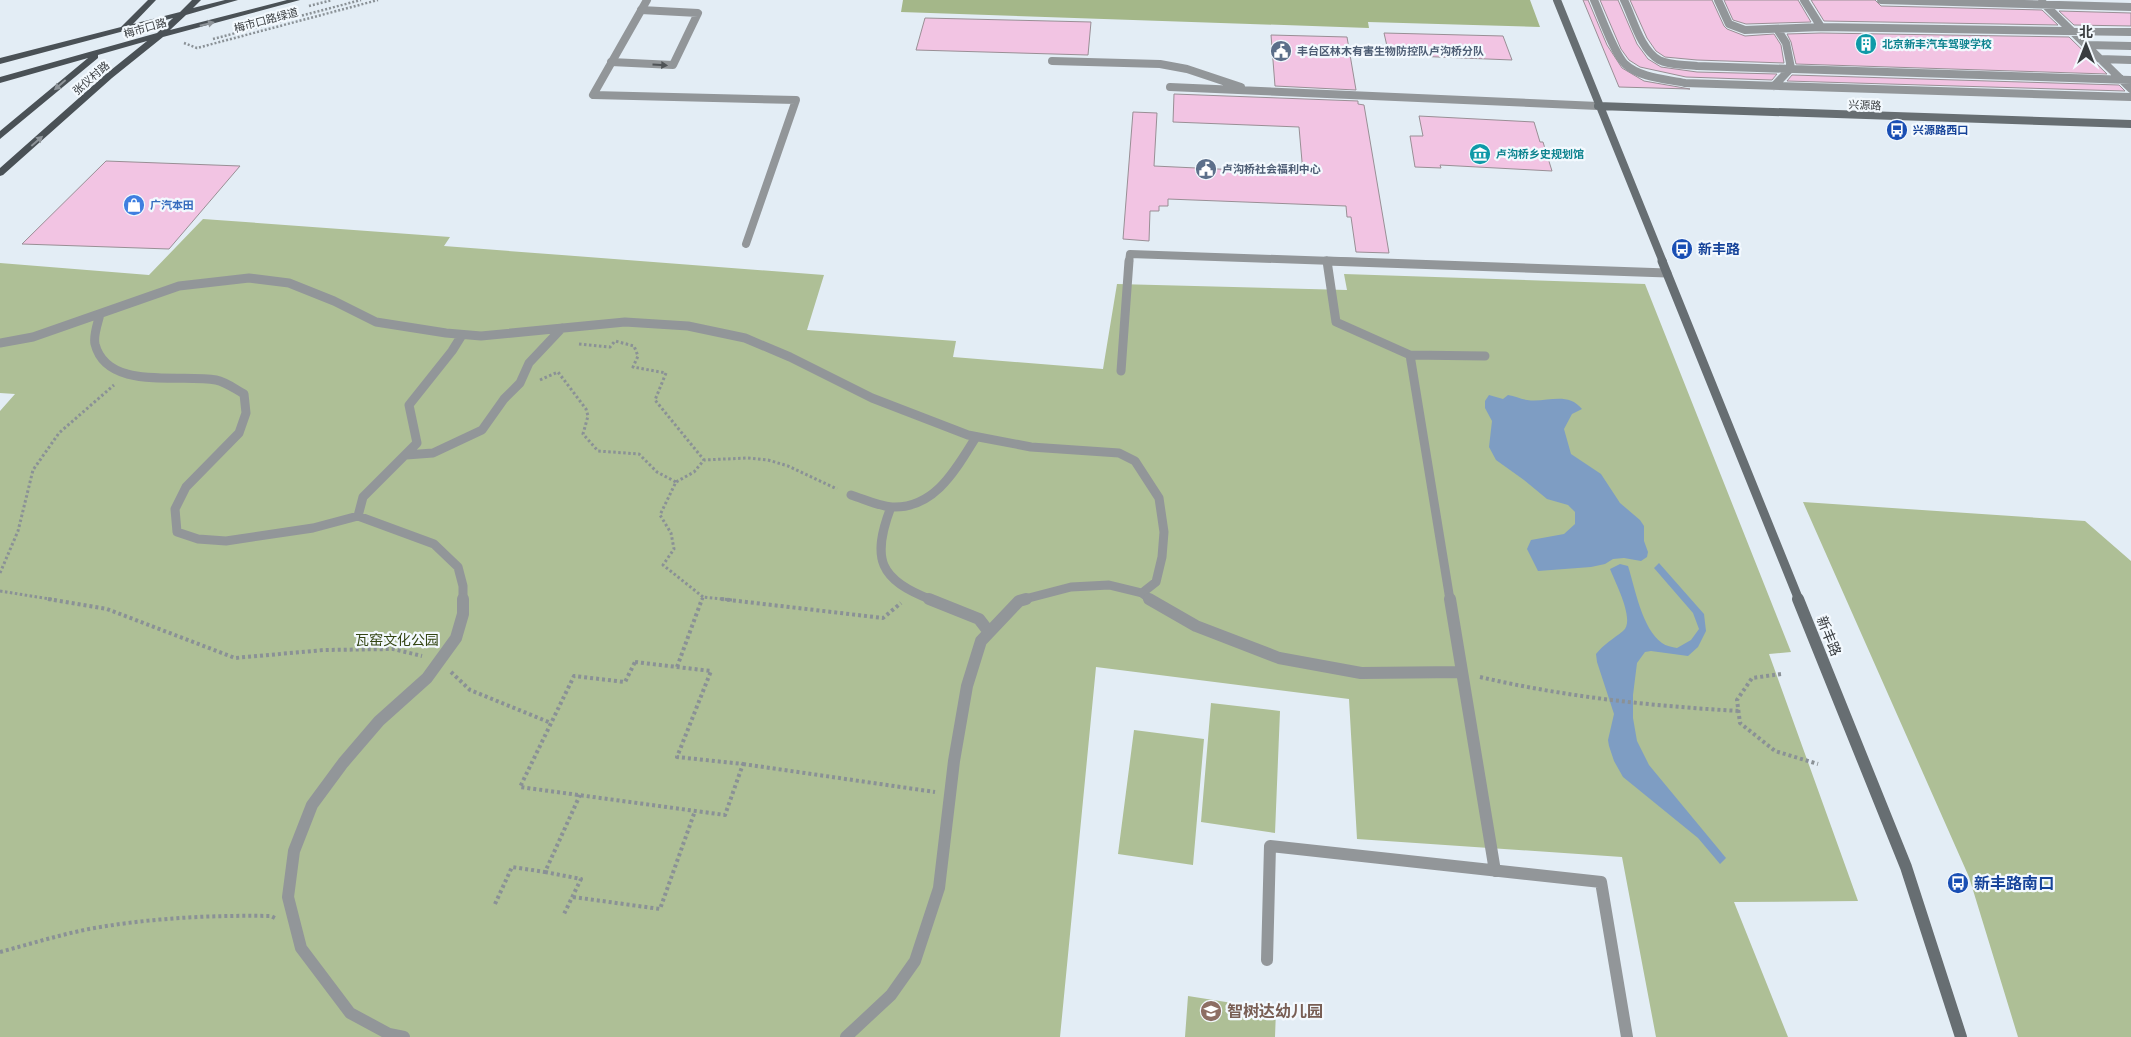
<svg xmlns="http://www.w3.org/2000/svg" width="2131" height="1037" font-family="'DejaVu Sans','Noto Sans SC',sans-serif">
  <style>
    .green { fill: #aebf96 }
    .forest { fill: #a4b789 }
    .water { fill: #7e9dc3 }
    .building { fill: #f2c4e3; stroke: #998f95 }
    .lines { fill: none; stroke-linecap: round; stroke-linejoin: round }
    .path-far2 { stroke: #8a9196; stroke-width: 2.5; stroke-dasharray: 2 2; stroke-linecap: butt }
    .path-far1 { stroke: #8a9196; stroke-width: 3; stroke-dasharray: 2.5 2.5; stroke-linecap: butt }
    .path { stroke: #8a9196; stroke-width: 4; stroke-dasharray: 3 3; stroke-linecap: butt }
    .lane-far2 { stroke: #929699; stroke-width: 8 }
    .lane-far1 { stroke: #929699; stroke-width: 9 }
    .lane { stroke: #929699; stroke-width: 12 }
    .street-far2 { stroke: #929699; stroke-width: 8 }
    .street-far1 { stroke: #929699; stroke-width: 9 }
    .street { stroke: #929699; stroke-width: 12 }
    .secondary-far2 { stroke: #676e72; stroke-width: 8 }
    .secondary-far1 { stroke: #676e72; stroke-width: 9 }
    .secondary { stroke: #676e72; stroke-width: 12 }
    .primary { fill: #4a5156; fill-rule: evenodd }
    .oneway { fill: #8e9499 }
    .oneway2 { fill: #4f5356 }
    .labels { text-anchor: middle; stroke-width: 4.5; stroke-linejoin: round; paint-order: stroke }
    .far-street-label { font-size: 11px; fill: #393d40; stroke: #f3f9fe }
    .far-culture-label { font-size: 11px; font-weight: bold; fill: #0d838f; stroke: #f3f9fe; text-anchor: start }
    .far-service-label { font-size: 11px; font-weight: bold; fill: #4e5e75; stroke: #f3f9fe; text-anchor: start }
    .far-transit-label { font-size: 11px; font-weight: bold; fill: #164399; stroke: #f3f9fe; text-anchor: start }
    .far-shop-label { font-size: 11px; font-weight: bold; fill: #366cbe; stroke: #f3f9fe; text-anchor: start }
    .transit-label { font-size: 14px; font-weight: bold; fill: #164399; stroke: #f3f9fe; text-anchor: start }
    .street-label { font-size: 14px; fill: #393d40; stroke: #f3f9fe }
    .park-label { font-size: 14px; fill: #334513; stroke: #f3f9fe }
    .near-transit-label { font-size: 16px; font-weight: bold; fill: #164399; stroke: #f3f9fe; text-anchor: start }
    .near-education-label { font-size: 16px; font-weight: bold; fill: #785e54; stroke: #f3f9fe; text-anchor: start }
  </style>
  <rect width="100%" height="100%" fill="#e3edf5"/>
  <path class="green" d="M203,219L450,237L444,246L824,275L807,330L956,341L953,357L1103,369L1117,284L1347,290L1344,274L1645,284L1791,652L1769,654L1858,901L1734,902L1788,1037H1656L1622,857L1357,839L1349,699L1096,667L1060,1037H0V411L15,394L0,393V263L149,275Z
    M1803,502L2085,521L2131,561V1037H2018L1969,877Z
    M1211,703L1280,711L1275,833L1201,822Z
    M1134,730L1204,739L1193,865L1118,854Z
    M1188,996L1276,1010L1275,1037H1185Z"/>
  <path class="forest" d="M903,0H1530L1540,27L1368,22L1369,28L901,12Z"/>
  <path class="water" d="M1489,395L1503,399L1508,395C1515,396 1520,399 1527,400C1547,403 1567,391 1582,409L1572,414L1564,429L1571,454L1601,474L1620,503L1640,520L1644,526V541L1648,552L1647,557L1641,561L1624,558L1613,559L1605,564L1591,567L1538,571L1527,549L1531,540L1564,534L1575,524V512L1568,505L1547,499L1524,480L1496,460L1489,447L1492,421L1485,408V401Z
    M1659,563L1704,614L1706,631L1698,647L1688,656L1651,651L1645,652L1637,663L1633,695V718L1637,741L1649,765L1726,858L1720,864L1698,838L1623,777L1614,761L1609,746L1608,740L1614,714L1597,662L1596,654C1604,644 1613,639 1623,631C1636,621 1615,582 1610,569L1620,564L1628,566C1635,588 1642,629 1662,643C1666,646 1672,647 1677,648L1691,640L1699,629L1693,613L1654,568Z"/>
  <path class="building" d="M1583,0H1588L1607,45L1622,68L1644,81L1690,89L1619,87Z
    M1600,0H1618L1637,44L1648,59L1661,67L1697,72L1777,74L1772,80L1686,77L1640,67L1629,60L1621,49Z
    M1630,0H1712L1724,26L1727,29L1745,36L1774,34L1781,45L1784,63L1697,60L1665,57L1656,51L1647,38Z
    M1724,0H1798L1811,22L1746,24L1733,20Z
    M1811,0H1875L1881,6L2042,10L2058,25L1824,21Z
    M2059,11L2131,13V26L2074,25Z
    M925,18L1091,22L1088,55L916,50Z
    M1384,33L1503,36L1512,60L1389,55Z
    M1821,33L2069,37L2107,74L1796,64L1791,42L1787,34Z
    M1271,35L1347,37L1356,90L1275,86Z
    M1792,75L2119,85L2125,91L1787,81Z
    M1174,94L1358,101V104L1364,105L1389,253L1356,252L1351,217H1347L1346,206L1168,199V206H1159V211H1150L1149,241L1123,239L1133,112L1157,113L1154,166L1303,173L1299,127L1173,122Z
    M1419,116L1534,122L1540,142H1543L1552,171L1440,165L1441,168L1415,167L1410,136H1423Z
    M106,161L240,166L169,249L22,244Z"/>
  <g class="lines">
    <path class="path-far2" d="M309,6L332,0
      M213,39L361,0
      M184,43L197,48L378,0"/>
    <path class="path-far1" d="M579,344L610,347L615,341L634,346L638,356L633,367L666,373L655,400L704,460
      M540,380L558,372L586,409L588,416L583,434L598,451L639,454L657,472L676,482
      M0,573L18,531L33,470L59,433L114,385
      M0,591L56,600
      M703,597L663,565L674,549L671,533L660,515L676,482L694,472L704,460L747,458L768,460L788,466L837,489
      M702,600L703,597L732,600"/>
    <path class="path" d="M48,599L107,609L235,658L324,650L393,649L422,656
      M721,599L883,618L901,603
      M635,662L711,671L677,757L743,764L725,815L520,787L574,676L625,682Z
      M677,667L702,599
      M451,672L470,690L551,723
      M1781,674L1752,678L1737,700L1740,723L1775,751L1818,764
      M1480,677C1566,697 1651,706 1739,711
      M743,764L935,792
      M545,872L581,879L564,914
      M573,897L660,909L695,811
      M495,904L512,867L545,872L580,795
      M0,952C30,944 59,935 89,929C149,918 210,915 271,916L275,918"/>
    <path class="lane-far2" d="M1594,0C1601,16 1614,53 1625,64C1640,78 1666,79 1685,83L2131,97
      M1624,0C1633,18 1640,49 1659,60C1670,66 1685,64 1697,66L2131,80
      M1718,0L1729,24L1745,30L1821,27L2131,32
      M1804,0L1821,27
      M1881,0L2131,7
      M2042,2L2131,89
      M2086,45L2131,46
      M2100,59L2131,60
      M611,62L673,65L698,13L641,10
      M1774,86L1791,68L1786,43L1777,29"/>
    <path class="lane-far1" d="M100,314C98,323 93,335 95,344C107,392 182,373 216,380C226,382 235,389 244,394L246,413L239,433L186,487L175,509L177,532L198,539L226,541L313,528L358,516L434,544L458,567L463,586V600
      M0,343L33,337L179,286L249,278L289,283L334,301L376,322L446,333L481,336L625,322L688,326L745,338L790,357L872,398L968,435L1031,447L1119,453L1135,461L1159,498L1164,532L1162,557L1156,582L1142,593L1109,585L1071,587L1021,600
      M406,455L433,453L482,430L504,399L520,383L529,363L562,328
      M851,495C864,499 878,506 892,507C935,509 956,469 976,437
      M891,507C871,559 879,580 932,600
      M358,516L363,497L417,443L409,405L452,351L462,335"/>
    <path class="lane" d="M929,599L979,619L989,632
      M404,1037L389,1034L350,1013L301,948L288,897L294,851L312,805L343,763L379,721L427,678L456,638L463,614V599
      M846,1037L891,995L915,961L939,888L954,761L967,686L981,641L1019,601L1026,599"/>
    <path class="street-far2" d="M647,0L593,95L796,100L746,244
      M1052,61L1160,64L1187,69L1241,87
      M1170,87L1598,106
      M1129,262L1130,254L1361,262"/>
    <path class="street-far1" d="M1326,261L1667,273
      M1327,261L1336,322L1410,355L1450,600
      M1410,355L1485,356
      M1121,371L1129,261
      M1142,593L1151,600"/>
    <path class="street" d="M1149,599L1196,626L1279,658L1361,673L1462,672
      M1450,599L1495,871
      M1267,960L1270,846L1601,882L1627,1037"/>
    <path class="secondary-far2" d="M1557,0L1663,262
      M1598,106L2131,124"/>
    <path class="secondary-far1" d="M1662,261L1799,600"/>
    <path class="secondary" d="M1798,599L1906,867L1961,1037"/>
    <path class="primary" d="M148,0H156L133,24L180,12L192,0H201L193,8L225,0H238L186,15L170,30L287,0H300L163,37L112,78L3,175L0,176V168L106,74L147,41L98,55V58L0,139V131L88,58L0,83V77L157,33L173,18L0,64V58L121,27Z"/>
  </g>
  <defs><path id="oneway-solid" d="M-6-.8H1V-3.2L6.5 0L1 3.2V.8H-6Z" transform="scale(1.25)"/></defs>
  <g class="oneway">
    <use href="#oneway-solid" transform="translate(207 24) rotate(-14)"/>
    <use href="#oneway-solid" transform="translate(60 85) rotate(139)"/>
    <use href="#oneway-solid" transform="translate(37 141) rotate(-41)"/>
  </g>
  <use class="oneway2" href="#oneway-solid" transform="translate(660 65) rotate(3)"/>
  <defs>
    <g id="building-disc" transform="scale(1.125)"><circle r="9.5" fill="#0f9aa8" stroke="#f3f9fe"/><path d="M-4-6H4V6H1V3H-1V6H-4ZM-2.5-4.3h1.7v1.8h-1.7ZM.8-4.3h1.7v1.8H.8ZM-2.5-1h1.7V.8h-1.7ZM.8-1h1.7V.8H.8Z" fill="#fff"/></g>
    <g id="civic-disc" transform="scale(1.125)"><circle r="9.5" fill="#5c6f8a" stroke="#f3f9fe"/><path d="M-.6-6.5H3V-4.5H.6V-3L4-1V1h2V6H-6V1h2V-1L-.6-3ZM-1.2 2.5V6h2.4V2.5Z" fill="#fff"/></g>
    <g id="bus-disc" transform="scale(1.125)"><circle r="9.5" fill="#1a4fb4" stroke="#f3f9fe"/><path d="M-5-6H5V4H4V6H2V4H-2V6H-4V4H-5ZM-3.5-4V0h7V-4ZM-3.5 1.2v1.5H-2V1.2ZM2 1.2v1.5H3.5V1.2Z" fill="#fff"/></g>
    <g id="museum-disc" transform="scale(1.125)"><circle r="9.5" fill="#0f9aa8" stroke="#f3f9fe"/><path d="M0-6L6-3V-2H-6V-3ZM-5-1h2V3h-2ZM-1-1h2V3h-2ZM3-1h2V3H3ZM-6 4H6V6H-6Z" fill="#fff"/></g>
    <g id="shop-disc" transform="scale(1.125)"><circle r="9.5" fill="#3f7fe0" stroke="#f3f9fe"/><path d="M-5-2.5h2.3a2.7 3.5 0 0 1 5.4 0H5L5.5 6h-11ZM-1.5-2.5h3a1.5 2.3 0 0 0-3 0Z" fill="#fff"/></g>
    <g id="school-disc" transform="scale(1.125)"><circle r="9.5" fill="#8d6e63" stroke="#f3f9fe"/><path d="M0-5L7-2L0 1L-7-2ZM-4 1L0 2.5L4 1V4Q0 6-4 4Z" fill="#fff"/></g>
  </defs>
  <g fill-rule="evenodd">
    <use href="#building-disc" x="1866" y="44"/>
    <use href="#civic-disc" x="1281" y="51"/>
    <use href="#bus-disc" x="1897" y="130"/>
    <use href="#museum-disc" x="1480" y="154"/>
    <use href="#civic-disc" x="1206" y="169"/>
    <use href="#shop-disc" x="134" y="205"/>
    <use href="#bus-disc" x="1682" y="249"/>
    <use href="#bus-disc" x="1958" y="883"/>
    <use href="#school-disc" x="1211" y="1011"/>
  </g>
  <g class="labels">
    <g class="far-street-label">
      <text transform="translate(266 20) rotate(-15)" y="4">梅市口路绿道</text>
      <text transform="translate(145 28) rotate(-16)" y="4">梅市口路</text>
      <text transform="translate(91 78) rotate(-41)" y="4">张仪村路</text>
      <text transform="translate(1865 105) rotate(2)" y="4">兴源路</text>
    </g>
    <g class="far-culture-label">
      <text x="1882" y="48">北京新丰汽车驾驶学校</text>
      <text x="1496" y="158">卢沟桥乡史规划馆</text>
    </g>
    <g class="far-service-label">
      <text x="1297" y="55">丰台区林木有害生物防控队卢沟桥分队</text>
      <text x="1222" y="173">卢沟桥社会福利中心</text>
    </g>
    <g class="far-transit-label">
      <text x="1913" y="134">兴源路西口</text>
    </g>
    <g class="far-shop-label">
      <text x="150" y="209">广汽本田</text>
    </g>
    <g class="transit-label">
      <text x="1698" y="254">新丰路</text>
    </g>
    <g class="street-label">
      <text transform="translate(1829 636) rotate(68)" y="5">新丰路</text>
    </g>
    <g class="park-label">
      <text x="397" y="645">瓦窑文化公园</text>
    </g>
    <g class="near-transit-label">
      <text x="1974" y="889">新丰路南口</text>
    </g>
    <g class="near-education-label">
      <text x="1227" y="1017">智树达幼儿园</text>
    </g>
  </g>
  <g transform="translate(2086 45)" stroke="#f3f9fe" stroke-width="4" paint-order="stroke">
  <path d="M0-4L9 19L0 12L-9 19Z" fill="#393d40"/>
  <text y="-8" font-size="14" font-weight="bold" text-anchor="middle" fill="#393d40">北</text>
  </g>
</svg>
